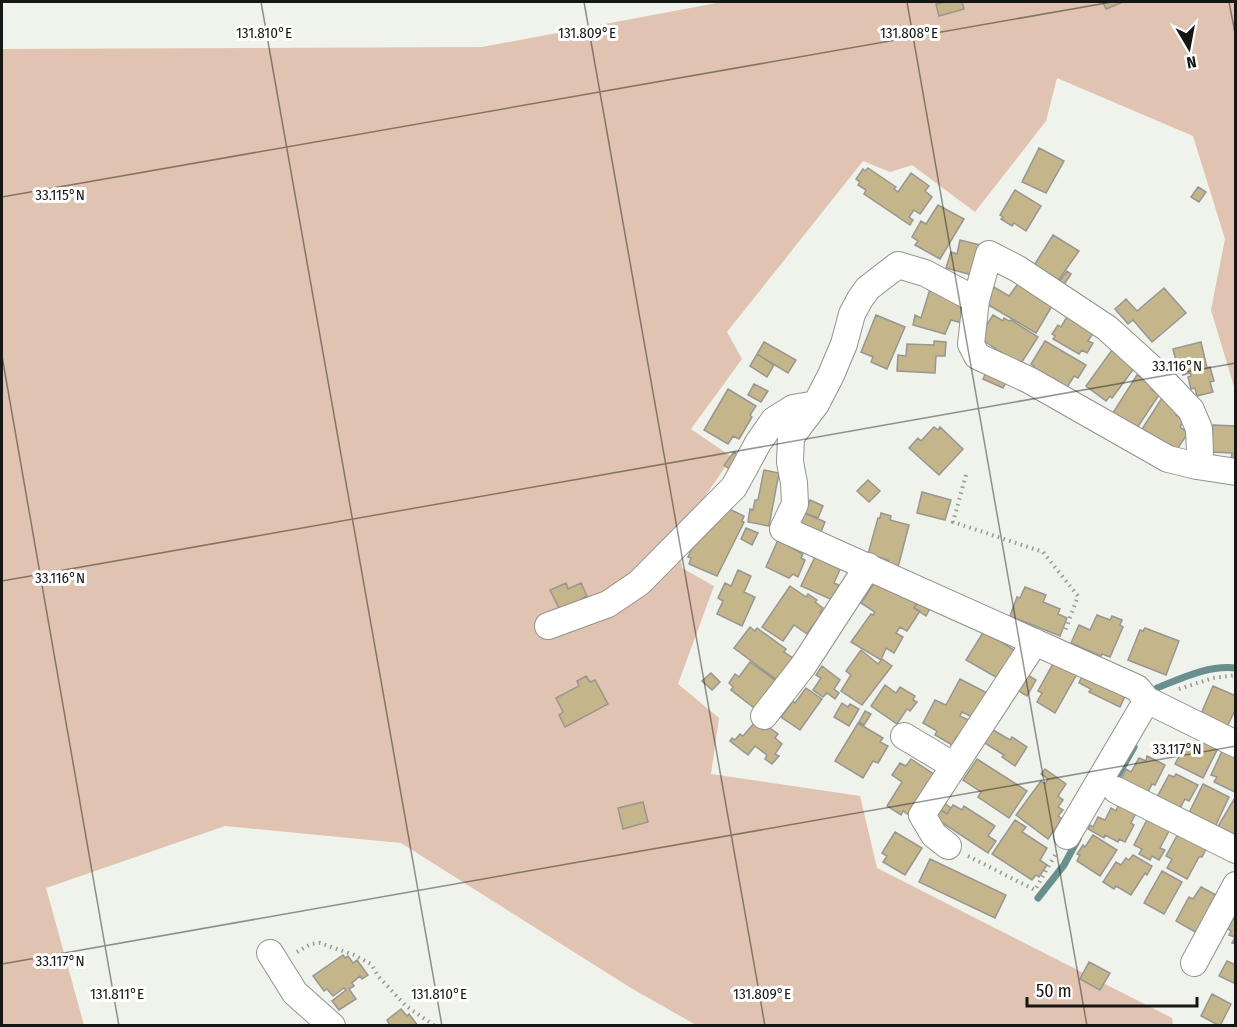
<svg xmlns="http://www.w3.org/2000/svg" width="1237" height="1027" font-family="'Fira Sans Condensed',sans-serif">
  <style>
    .green { fill: #e0c3b0 }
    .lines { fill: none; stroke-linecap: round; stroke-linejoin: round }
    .stream { stroke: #69908e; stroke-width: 7 }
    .building { fill: #c5b58b; stroke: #989691; stroke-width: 1.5 }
    .minor-casing { stroke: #91938e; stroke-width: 28 }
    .path { stroke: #979894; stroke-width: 4; stroke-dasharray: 1.5 4.5; stroke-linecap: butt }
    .minor { stroke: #fff; stroke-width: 26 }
    .ticks { fill: none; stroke: #161614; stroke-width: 1.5; stroke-opacity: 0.45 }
    .ticks-label { font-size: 15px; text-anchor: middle; fill: #161614; stroke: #fff; stroke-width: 6; stroke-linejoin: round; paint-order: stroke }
  </style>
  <rect width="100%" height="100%" fill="#f0f2ec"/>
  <path class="green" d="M722,2H1235V390L1211,310L1225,239L1193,136L1057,78L1046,121L975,212L912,165L890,172L863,161L727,332L742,359L691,429L732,457L678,536L682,568L714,586L678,684L719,718L711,774L860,796L877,868L1172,1018L1173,1025H696L631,988L401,843L225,826L46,888L84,1025H2V49L482,47Z"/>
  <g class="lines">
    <path class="stream" d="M1157,688C1182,678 1208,665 1236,668
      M1113,784L1134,747
      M1038,898L1064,865L1078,839"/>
  </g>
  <path class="building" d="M947,2H962L964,9L939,16L936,4Z
    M1103,2H1123L1106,9Z
    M1039,148L1064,161L1046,193L1022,182Z
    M868,168L896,187L894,189L898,192L911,173L929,186L925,191L932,197L920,214L914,210L909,217L913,220L910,225L864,194L866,190L858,185L860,182L856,179L863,169L865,171Z
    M1198,187L1206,192L1199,202L1191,197Z
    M1015,190L1041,206L1026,231L1014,223L1012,226L1001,219L1003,217L1000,215Z
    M938,205L964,219L940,259L915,245L918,241L912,237L921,221L926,224Z
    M1053,235L1079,251L1057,282L1033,267Z
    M960,240L980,245L972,275L946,268L951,252L957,254Z
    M1067,271L1071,274L1063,286L1058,283Z
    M1020,281L1042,294L1039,299L1052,306L1036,333L985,303L994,287L1009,296Z
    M1164,288L1186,313L1152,342L1133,320L1128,324L1115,309L1126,299L1137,311Z
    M930,289L966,307L962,323L951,320L945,334L913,325L915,315L921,318Z
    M876,315L905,327L887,369L871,362L873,357L861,352Z
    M993,315L1003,321L1004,318L1009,321L1011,320L1038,337L1020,365L981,339L986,331L984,329Z
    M1068,315L1095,330L1088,341L1093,343L1087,353L1082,350L1079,354L1053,339L1055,336L1052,334L1058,325L1061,327Z
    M934,341L946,342L945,356H936L935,373L897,371L898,355L906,356L907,344L934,345Z
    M1045,341L1086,365L1078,378L1074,376L1066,389L1032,370L1034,366L1031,364Z
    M764,342L796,360L788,373L757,354Z
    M1201,342L1207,368L1210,367L1214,381L1210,382L1213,392L1197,396L1195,388L1191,389L1188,377L1191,376L1190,373L1183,375L1182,369H1178L1173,349Z
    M1112,350L1135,367L1112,398L1110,396L1106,401L1086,386Z
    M757,354L774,365L767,377L750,366Z
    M987,370L1007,380L1003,388L983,379Z
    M1137,375L1154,385L1151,389L1159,395L1135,431L1111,416Z
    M754,384L768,391L761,402L748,395Z
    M728,389L756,406L750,415L752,417L739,439L733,436L728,444L704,430Z
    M1162,398L1180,410L1176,415L1184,420L1180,427L1188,433L1176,451L1142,429Z
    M1213,425L1236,426V461H1231L1232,453L1211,452Z
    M934,427L938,430L940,427L963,449L939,475L909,448L918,438L921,441Z
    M734,452L742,457L732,471L724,465Z
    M764,470L779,473L769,526L748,522L750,509L753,510L755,500H758Z
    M868,480L880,491L869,502L857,491Z
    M922,492L951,500L945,520L917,513Z
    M810,500L823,506L818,518L805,513Z
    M723,506L744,516L742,521L744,522L717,576L689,564L691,558L688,557L701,528Z
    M802,512L825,522L819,537L796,528Z
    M881,513L891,516L890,520L909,525L897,571L886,567L888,560L868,554L878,518H880Z
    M746,528L758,533L752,545L741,539Z
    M778,540L803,554L801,558L805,560L798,577L793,574L789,578L766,567Z
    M816,555L842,565L834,583L843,587L837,602L801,586Z
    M738,570L751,576L744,592L755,597L742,626L717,614L723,601L718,598L725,583L731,586Z
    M878,577L916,604L914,608L920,611L907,631L900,627L896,633L903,637L894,653L886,648L881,660L851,642L871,614L873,615L875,612L861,603Z
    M566,583L568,589L581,583L587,596L583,598L585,602L561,612L550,590Z
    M790,586L806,597L808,594L817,600L815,602L823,608L820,613L827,618L819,630L813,625L807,634L794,625L783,641L762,627Z
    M1025,587L1046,595L1043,602L1060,609L1058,614L1067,618L1060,636L1010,616L1017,597L1020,598Z
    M921,596L933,603L926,616L914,608Z
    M1097,615L1110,620L1112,616L1122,620L1120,625L1123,627L1110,657L1102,654L1101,656L1071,643L1079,625L1090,630Z
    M750,627L755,631L757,628L786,649L784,652L793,658L777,680L734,648Z
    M1145,628L1179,641L1166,675L1128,660L1140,630L1143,631Z
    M984,631L1014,650L1013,652L1017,654L1001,680L966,660Z
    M861,650L878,664L882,659L892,666L862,705L841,691L851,675L846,671Z
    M1055,660L1078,672L1055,713L1037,702L1042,693L1038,691Z
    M750,662L779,683L758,711L731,690L733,687L729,683L735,674L739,677Z
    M822,666L840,680L834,689L839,693L835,699L827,693L823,697L813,690L821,678L816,675Z
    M1021,671L1036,680L1027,696L1012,687Z
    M1084,672L1127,692L1120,707L1089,692L1091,689L1079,683Z
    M711,673L720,682L712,690L702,681Z
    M586,676L590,682L595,680L608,704L565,727L559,715L563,712L556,698L579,686L577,681Z
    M960,679L989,694L972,717L962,712L960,716L973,722L963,739L957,736L952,745L935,735L937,731L923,723L935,700L946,705Z
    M885,685L896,693L900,687L915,696L913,700L917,702L910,711L907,709L897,724L871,706Z
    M1213,686L1236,696V708L1226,729L1201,714Z
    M806,688L822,699L800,730L781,717L793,701L795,703Z
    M842,703L848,707L850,704L859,709L849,726L834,717Z
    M865,711L871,714L864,725L859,722Z
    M755,722L764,730L767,726L778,734L775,738L782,744L775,754L779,756L772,764L765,759L767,755L755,746L748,755L730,741L732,738L735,740L740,734L743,736Z
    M858,723L883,738L880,742L888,746L878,763L873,761L863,778L835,761Z
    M988,727L1010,740L1012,737L1027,747L1015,766L1002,757L1004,755L980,740Z
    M1205,741L1218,748L1203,778L1175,764L1186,744L1200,751Z
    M1223,749L1236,755L1235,792L1214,782L1217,777L1211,775Z
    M1147,756L1165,765L1155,785L1152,784L1147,794L1119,783L1126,769L1131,772L1139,758L1146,761Z
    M911,759L938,777L920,798L909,815L903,811L901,815L887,806L902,782L892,775L900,763L906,766Z
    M977,759L1027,791L1009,818L978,797L981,792L963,780Z
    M1045,769L1066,784L1058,796L1063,800L1058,807L1063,810L1058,816L1062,819L1048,839L1016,815L1041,781L1045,784L1048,779L1041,774Z
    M1176,774L1198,785L1189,801L1185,799L1179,810L1156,799L1169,775L1174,777Z
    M1203,784L1229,797L1214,829L1189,813Z
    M1236,796V838L1217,828Z
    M941,801L951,808L947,814L936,807Z
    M1120,801L1136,813L1131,823L1134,825L1125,842L1119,839L1118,842L1105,835L1104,838L1088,829L1090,825L1093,827L1098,817L1105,820L1111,808L1116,811Z
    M643,802L648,822L623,829L618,808Z
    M953,805L962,810L964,806L995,826L988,836L996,841L988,853L929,814L936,807L947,814Z
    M1149,816L1171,827L1160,848L1165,850L1159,860L1152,856L1150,860L1139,854L1142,849L1134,845Z
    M1015,820L1026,827L1022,832L1047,848L1040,860L1047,865L1039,877L1036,875L1032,880L992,854Z
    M895,832L922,848L905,875L883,862L887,856L882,853Z
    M1179,832L1206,849L1202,857H1199L1187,879L1167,868L1172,859L1166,856Z
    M1093,835L1117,850L1100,876L1077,861L1080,855L1077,854L1083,845L1085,847Z
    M1133,855L1152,866L1147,875L1145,873L1131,895L1116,886L1114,889L1103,882L1116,862L1121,865L1126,858L1129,860Z
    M930,859L1006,895L995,918L919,882Z
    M1162,871L1182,882L1164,914L1144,903Z
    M1201,887L1216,895L1210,904L1213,905L1197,933L1176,921L1189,897L1193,899Z
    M1236,912V944L1232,943L1235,937L1229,935L1231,931L1228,929Z
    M343,955L345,958L348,956L353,963L357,960L368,975L362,979L360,976L352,983L354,986L349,989L356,999L339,1010L332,1001L346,990L344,988L333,996L327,989L324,991L313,976Z
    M1227,961L1236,965V984L1219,976Z
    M1089,962L1110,973L1100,990L1080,979Z
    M1212,994L1231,1004L1220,1026L1201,1016Z
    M401,1009L407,1016L409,1014L418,1026H390L387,1020Z"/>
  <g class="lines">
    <g class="minor-casing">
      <path id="minor" d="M976,300L989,254L1018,269L1107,328L1149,366L1191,410L1199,429L1200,453L1197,466
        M1236,472L1197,466L1168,459L1029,380L977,356L971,344L976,300L925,273L898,265L868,288L860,299L852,314L844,344L831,375L816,404L791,437L790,462L794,483L795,504L783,529L1137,688L1147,700L1236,744
        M548,626L608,604L639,583L734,487L758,443L774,420L793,408L816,404
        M764,716L803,666L868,566
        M904,736L954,766
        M1116,790L1236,850
        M1067,836L1147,700
        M948,846L934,835L922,815L1035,642
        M270,953L295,993L332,1026
        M1194,963L1236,885"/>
    </g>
    <path class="path" d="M966,475L953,522L1043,552L1078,596L1065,631
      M1179,689L1213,678L1236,675
      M968,856L1035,890L1055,855
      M297,952L311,944L320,943L354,955L371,964L378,976L406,1006L435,1026"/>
    <use href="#minor" class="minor"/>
  </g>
  <path class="ticks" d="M261,2L442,1026M584,2L765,1026M907,2L1087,1026M1229,2L1236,38M2,197L1112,2M2,356L119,1026M2,581L1236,363M2,964L1236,746"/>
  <g class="ticks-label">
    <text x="264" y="38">131.810°E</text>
    <text x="587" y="38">131.809°E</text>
    <text x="909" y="38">131.808°E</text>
    <text x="60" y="200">33.115°N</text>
    <text x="1177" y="371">33.116°N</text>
    <text x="60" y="583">33.116°N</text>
    <text x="1177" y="754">33.117°N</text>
    <text x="60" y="966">33.117°N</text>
    <text x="117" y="999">131.811°E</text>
    <text x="439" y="999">131.810°E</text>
    <text x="762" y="999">131.809°E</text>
  </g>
  <rect width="1237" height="1027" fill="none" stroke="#161614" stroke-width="6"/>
  <g transform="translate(1189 48) rotate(170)" stroke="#ffffff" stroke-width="4.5" paint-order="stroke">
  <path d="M0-4.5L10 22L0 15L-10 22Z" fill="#161614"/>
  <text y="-9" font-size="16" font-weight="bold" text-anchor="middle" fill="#161614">N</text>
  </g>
  <path d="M1027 997v9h170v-9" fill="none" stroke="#161614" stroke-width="3"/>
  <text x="1036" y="997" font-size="18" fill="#161614" stroke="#ffffff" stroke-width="4.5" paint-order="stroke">50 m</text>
</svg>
